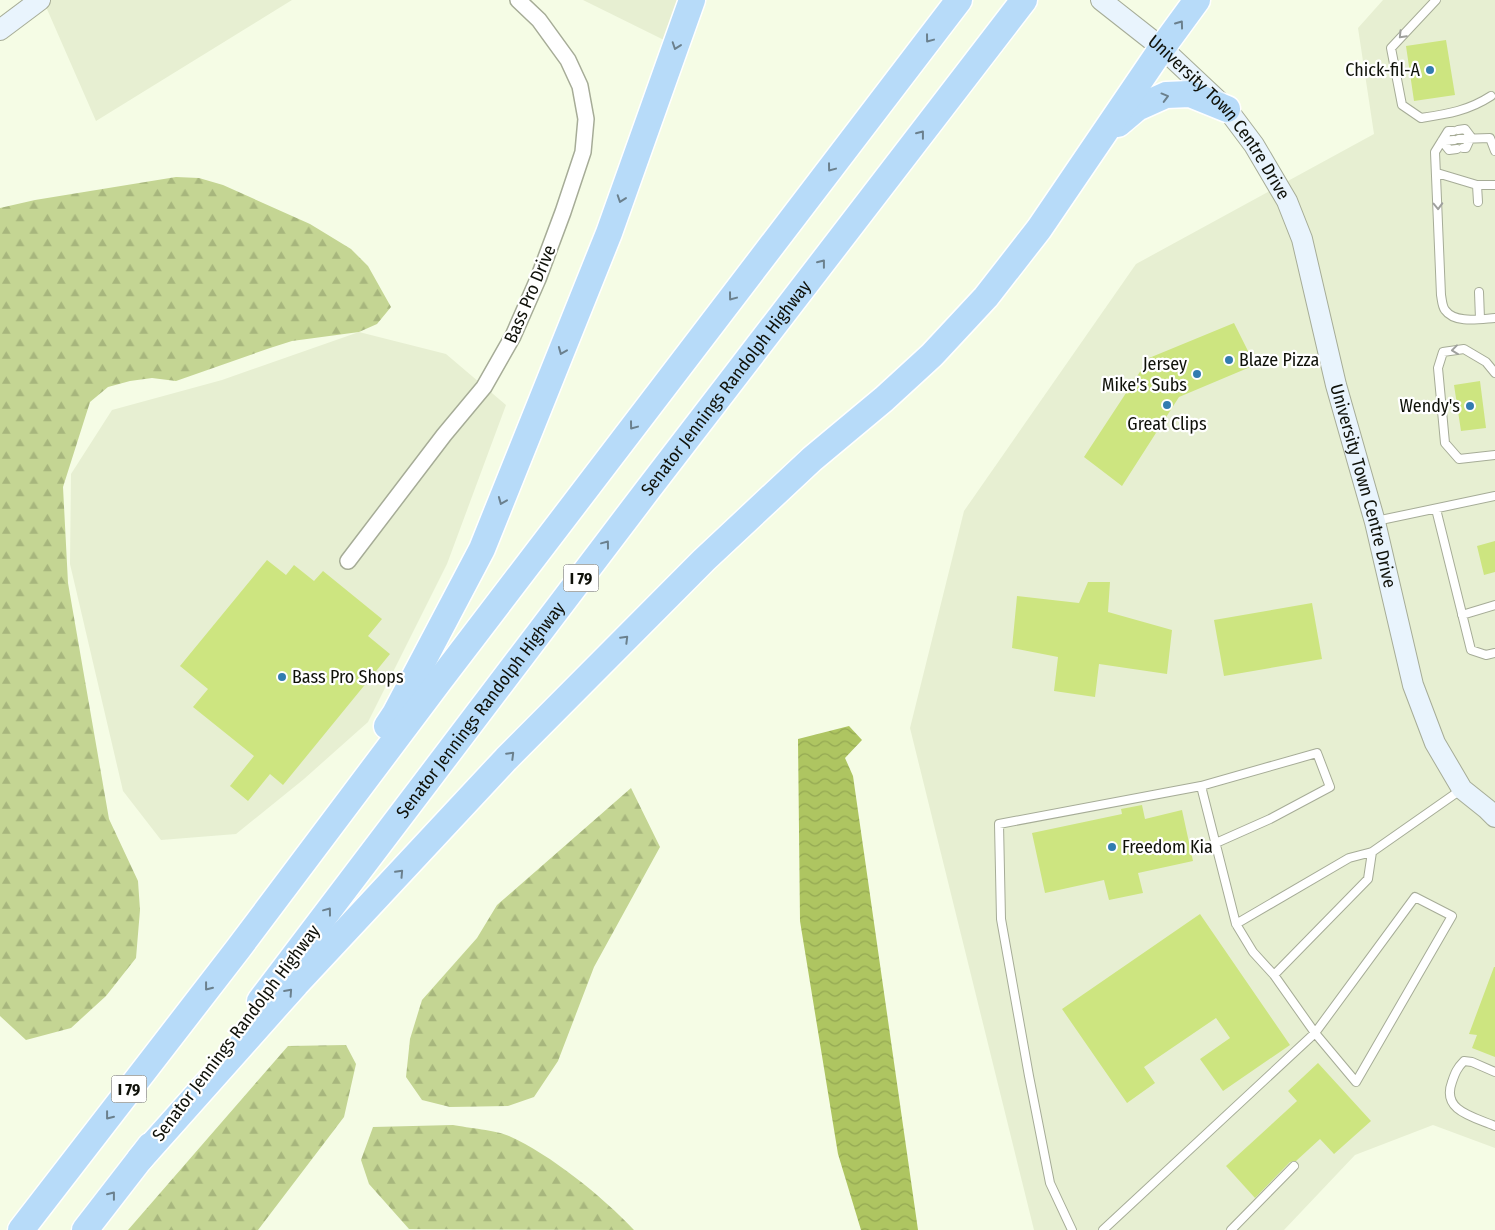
<svg xmlns="http://www.w3.org/2000/svg" width="1495" height="1230" font-family="'Fira Sans Condensed',sans-serif">
  <style>
    .built { fill: #e7efd2 }
    .forest { fill: url(#forest-firs) }
    .water { fill: url(#water-waves) }
    .building { fill: #cde580 }
    .lines { fill: none; stroke-linecap: round; stroke-linejoin: round }
    .lane-casing { stroke: #a6ac97; stroke-width: 10 }
    .street-casing { stroke: #a6ac97; stroke-width: 18 }
    .secondary-casing { stroke: #a6ac97; stroke-width: 22 }
    .highway-casing { stroke: #fff; stroke-width: 29 }
    .lane { stroke: #fff; stroke-width: 8 }
    .street { stroke: #fff; stroke-width: 15 }
    .secondary { stroke: #e9f4fd; stroke-width: 20 }
    .highway { stroke: #b7dbf9; stroke-width: 26 }
    .oneway { stroke: #6b808d }
    .oneway2 { stroke: #9fa09d }
    .poi-dot { fill: #327cb0; stroke: #fff; stroke-width: 2 }
    .labels { text-anchor: middle; stroke-width: 4.5; stroke-linejoin: round; paint-order: stroke }
    .shield { fill: #fff; stroke: #575853; stroke-width: 1 }
    .shield-label { font-size: 16px; font-weight: bold; fill: #0f1109 }
    .poi-label { font-size: 18px; fill: #0f1109; stroke: #fff; text-anchor: end }
    .street-label { font-size: 18px; fill: #0f1109; stroke: #fff }
  </style>
  <defs>
    <pattern id="forest-firs" width="22" height="20" patternUnits="userSpaceOnUse" patternTransform="scale(1.25)"><rect width="22" height="20" fill="#c4d593"/><path d="M5 1l3.5 6h-7zM16 11l3.5 6h-7z" fill="#a7b67d"/></pattern>
    <pattern id="water-waves" width="16" height="10" patternUnits="userSpaceOnUse" patternTransform="scale(1.25)"><rect width="16" height="10" fill="#aec561"/><path d="M0 5q4-4 8 0t8 0" fill="none" stroke="#94a853"/></pattern>
  </defs>
  <rect width="100%" height="100%" fill="#f5fce5"/>
  <path class="built" d="M43,0H292L96,121Z
    M583,0H679L666,41Z
    M1383,0H1495V1148L1433,1125L1355,1155L1284,1230H1034L910,728L964,511L1136,264L1374,134L1358,28Z
    M359,332L446,354L506,405L447,564L368,722L304,779L236,834L161,840L123,791L70,564L71,474L112,410L222,380Z"/>
  <path class="forest" d="M176,177L199,178L223,185L310,224L351,249L368,266L391,307L377,324L359,332L292,341L270,348L176,381L152,378L130,381L108,387L90,402L63,487L68,583L109,819L138,881L140,910L136,958L106,996L71,1028L26,1040L0,1016V208L35,200Z
    M631,788L660,847L594,967L558,1061L534,1097L508,1106L450,1107L422,1100L406,1077L410,1039L422,1000L477,938L497,905Z
    M346,1045L356,1064L344,1117L258,1230H128L288,1046Z
    M453,1125C468,1128 496,1130 509,1136C551,1155 602,1196 634,1230L409,1229L369,1184L361,1160L373,1127Z"/>
  <path class="water" d="M849,726L862,740L845,758L853,776L918,1230H861L838,1154L800,921L798,739Z"/>
  <path class="building" d="M1446,40L1455,95L1414,101L1406,46Z
    M1234,323L1255,365L1179,397L1122,486L1084,457L1149,358Z
    M1480,381L1486,428L1461,431L1454,385Z
    M1495,541V572L1484,575L1477,546Z
    M267,560L286,575L294,565L314,581L323,571L382,619L368,636L390,654L283,785L270,774L248,801L230,786L254,756L193,707L208,689L180,666Z
    M1088,582H1110L1108,612L1172,630L1167,674L1099,664L1095,697L1054,691L1058,657L1012,648L1017,596L1079,603Z
    M1312,603L1322,659L1224,676L1214,620Z
    M1142,805L1145,819L1182,810L1193,861L1138,873L1143,893L1109,900L1104,880L1045,893L1032,833L1122,814L1121,809Z
    M1200,914L1290,1045L1223,1091L1200,1059L1230,1038L1216,1018L1144,1067L1155,1083L1127,1103L1062,1009Z
    M1494,967H1495V1057L1472,1048L1477,1035L1469,1034Z
    M1318,1063L1371,1121L1334,1154L1320,1139L1296,1161L1290,1162L1255,1198L1226,1166L1297,1101L1288,1091Z"/>
  <g class="lines">
    <g class="lane-casing">
      <path id="lane" d="M1436,0L1391,48L1402,105L1421,118C1447,114 1468,111 1491,96
        M1458,130L1465,129L1471,137
        M1453,131H1448L1435,152L1441,295C1442,300 1442,306 1445,310C1455,324 1480,319 1495,318
        M1459,139L1490,138L1495,151
        M1442,141L1449,150L1457,149
        M1442,141L1454,140
        M1463,148H1466L1471,137
        M1437,173L1477,185
        M1478,202L1477,185H1495
        M1479,292L1480,319
        M1495,373L1486,362L1464,349L1443,352L1438,368L1445,443L1459,459L1495,455
        M1436,509L1471,650L1486,655L1495,653
        M1376,521L1495,496
        M1462,615L1495,605
        M1216,843L1270,819L1330,787L1317,753L1201,786L1236,924
        M1372,852L1368,879L1274,975L1253,952L1236,924L1349,858L1372,852L1462,789
        M1495,1072L1472,1062L1464,1061C1457,1068 1455,1073 1452,1082C1441,1111 1474,1117 1495,1126
        M1072,1230L1050,1183L1029,1076L1001,919L999,824L1201,786
        M1103,1230L1315,1033L1415,897L1452,916L1356,1082L1315,1033L1274,975
        M1231,1230L1294,1166"/>
    </g>
    <g class="street-casing">
      <path id="street" d="M348,561L444,435L484,387L513,336L538,279L563,212L583,152L586,119L580,86L568,60L539,20L518,0"/>
    </g>
    <g class="secondary-casing">
      <g id="secondary">
        <path id="s1" d="M1101,0L1162,48L1227,109L1254,145L1287,201L1302,239L1336,385L1375,522L1413,685L1435,743L1462,789L1487,809L1495,817"/>
        <path d="M0,30L40,0"/>
      </g>
    </g>
    <g class="highway-casing">
      <g id="highway">
        <path d="M1118,124L1137,108L1166,95L1190,94L1227,109"/>
        <path d="M387,726L395,714L482,549L609,233L692,0"/>
        <path id="s2" d="M260,1001L646,492L1024,0"/>
        <path d="M140,1159L296,984L506,759L704,560L812,459L884,399L932,355L986,297L1039,229L1162,48L1197,0"/>
        <path d="M21,1230L238,949L440,680L959,0"/>
        <path d="M85,1230L150,1146"/>
      </g>
    </g>
    <use href="#lane" class="lane"/>
    <use href="#street" class="street"/>
    <use href="#secondary" class="secondary"/>
    <use href="#highway" class="highway"/>
  </g>
  <defs><path id="oneway-chevron" d="M-2-3.5L2.5 0L-2 3.5" fill="none" stroke-width="1.6" stroke-linecap="round" stroke-linejoin="round" transform="scale(1.25)"/></defs>
  <g class="oneway">
    <use href="#oneway-chevron" transform="translate(1180 24) rotate(-54)"/>
    <use href="#oneway-chevron" transform="translate(929 39) rotate(127)"/>
    <use href="#oneway-chevron" transform="translate(676 46) rotate(109)"/>
    <use href="#oneway-chevron" transform="translate(1165 97) rotate(-15)"/>
    <use href="#oneway-chevron" transform="translate(921 134) rotate(-52)"/>
    <use href="#oneway-chevron" transform="translate(831 168) rotate(127)"/>
    <use href="#oneway-chevron" transform="translate(621 199) rotate(109)"/>
    <use href="#oneway-chevron" transform="translate(822 263) rotate(-52)"/>
    <use href="#oneway-chevron" transform="translate(732 297) rotate(127)"/>
    <use href="#oneway-chevron" transform="translate(562 351) rotate(112)"/>
    <use href="#oneway-chevron" transform="translate(633 426) rotate(127)"/>
    <use href="#oneway-chevron" transform="translate(502 501) rotate(112)"/>
    <use href="#oneway-chevron" transform="translate(606 544) rotate(-53)"/>
    <use href="#oneway-chevron" transform="translate(625 639) rotate(-45)"/>
    <use href="#oneway-chevron" transform="translate(511 755) rotate(-45)"/>
    <use href="#oneway-chevron" transform="translate(400 873) rotate(-47)"/>
    <use href="#oneway-chevron" transform="translate(328 911) rotate(-53)"/>
    <use href="#oneway-chevron" transform="translate(208 987) rotate(128)"/>
    <use href="#oneway-chevron" transform="translate(289 992) rotate(-48)"/>
    <use href="#oneway-chevron" transform="translate(109 1116) rotate(128)"/>
    <use href="#oneway-chevron" transform="translate(112 1195) rotate(-52)"/>
  </g>
  <g class="oneway2">
    <use href="#oneway-chevron" transform="translate(1402 35) rotate(134)"/>
    <use href="#oneway-chevron" transform="translate(1438 206) rotate(88)"/>
    <use href="#oneway-chevron" transform="translate(1455 350) rotate(173)"/>
  </g>
  <g class="poi-dot">
    <circle cx="1430" cy="70" r="5"/>
    <circle cx="1229" cy="360" r="5"/>
    <circle cx="1197" cy="374" r="5"/>
    <circle cx="1167" cy="405" r="5"/>
    <circle cx="1470" cy="406" r="5"/>
    <circle cx="282" cy="677" r="5"/>
    <circle cx="1112" cy="847" r="5"/>
  </g>
  <g class="labels">
    <g class="shield">
      <rect x="563.5" y="564.5" width="35" height="27" rx="4"/>
      <rect x="111.5" y="1075.5" width="35" height="27" rx="4"/>
    </g>
    <g class="shield-label">
      <text x="581" y="584">I 79</text>
      <text x="129" y="1095">I 79</text>
    </g>
    <g class="poi-label">
      <text x="1420" y="76">Chick-fil-A</text>
      <text x="1239" y="366" text-anchor="start">Blaze Pizza</text>
      <text x="1187" y="370">Jersey<tspan x="1187" dy="21">Mike's Subs</tspan></text>
      <text x="1460" y="412">Wendy's</text>
      <text x="1167" y="430" text-anchor="middle">Great Clips</text>
      <text x="292" y="683" text-anchor="start">Bass Pro Shops</text>
      <text x="1122" y="853" text-anchor="start">Freedom Kia</text>
    </g>
    <g class="street-label">
      <text dy="6" stroke="none"><textPath href="#s1" startOffset="168">University Town Centre Drive</textPath></text>
      <text transform="translate(530 294) rotate(-67)" y="6">Bass Pro Drive</text>
      <text dy="6" stroke="none"><textPath href="#s2" startOffset="770">Senator Jennings Randolph Highway</textPath></text>
      <text dy="6" stroke="none"><textPath href="#s1" startOffset="572">University Town Centre Drive</textPath></text>
      <text dy="6" stroke="none"><textPath href="#s2" startOffset="365">Senator Jennings Randolph Highway</textPath></text>
      <text transform="translate(236 1033) rotate(-53)" y="6">Senator Jennings Randolph Highway</text>
    </g>
  </g>
</svg>
